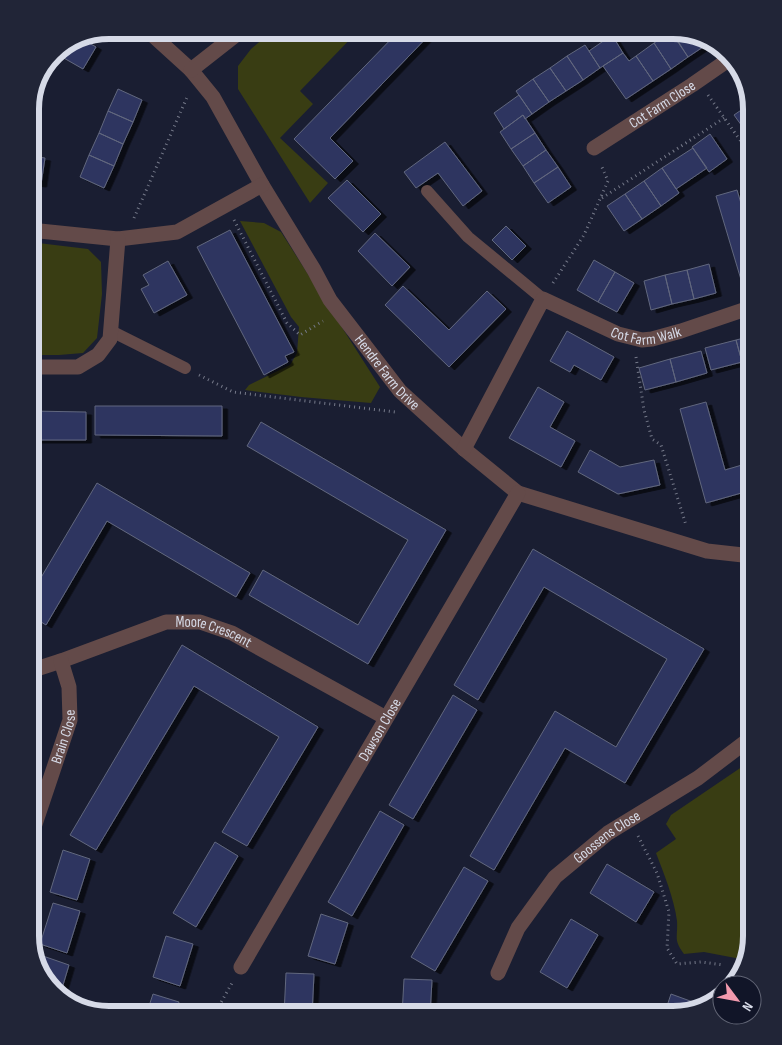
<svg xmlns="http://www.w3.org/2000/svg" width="782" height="1045" font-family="'Sofia Sans Condensed',sans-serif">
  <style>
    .green { fill: #393d13 }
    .building { fill: #2e3560; stroke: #61677e; filter: url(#shadow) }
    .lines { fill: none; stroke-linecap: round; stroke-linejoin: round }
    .path { stroke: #767a8a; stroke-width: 3; stroke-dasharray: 1 4; stroke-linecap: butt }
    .lane { stroke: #634a49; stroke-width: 12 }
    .street { stroke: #634a49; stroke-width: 15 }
    .labels { text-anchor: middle; stroke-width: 4.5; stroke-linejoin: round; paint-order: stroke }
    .street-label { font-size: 15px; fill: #d6dae7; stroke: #111528 }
    .rim { fill: none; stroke: #d6dae7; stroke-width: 6 }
  </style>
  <defs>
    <filter id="shadow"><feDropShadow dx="5.5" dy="3" stdDeviation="0" flood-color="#0009"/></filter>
  </defs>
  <rect width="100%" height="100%" fill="#1a1e32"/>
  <path class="green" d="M273,30H359L300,91L313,104L280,138L328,183L310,203L238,89V66L251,49Z
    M240,221L264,223L281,232L380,387L371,403L301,397L245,390L249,385L290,365L297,353L299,327L291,317Z
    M30,242L88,249L101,262L102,294L97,338L83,353L59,355H30Z
    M752,760V936L746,960L704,952L684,954C673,939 678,938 677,921C674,898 664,874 656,853L676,839L666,824L671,815Z
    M251,1006L261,1015H234L238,1008Z"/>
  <path class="building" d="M400,30H434L330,138L353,161L335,179L294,139Z
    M681,31L712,41L688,57L676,38L682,33Z
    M671,32L688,57L671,69L654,43Z
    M612,35L623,53L600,68L589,51Z
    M84,40L96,47L83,69L62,57L70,45Z
    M654,43L671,69L653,81L636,56Z
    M70,45L62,57L55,53L57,50Z
    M585,45L600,68L583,80L567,56Z
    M623,53L629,61L636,56L653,81L626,99L603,66Z
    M567,56L583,80L566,91L550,68Z
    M550,68L566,91L549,102L533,79Z
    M533,79L549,102L532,114L516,91Z
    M118,89L142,100L133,122L108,111Z
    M519,95L532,114L525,119L523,115L504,129L494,113Z
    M750,104L752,109V140L734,115Z
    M108,111L133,122L123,144L99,133Z
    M523,115L535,133L511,149L500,132Z
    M99,133L123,144L114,166L89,155Z
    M535,133L546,150L523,166L511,149Z
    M710,134L727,159L709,172L692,147Z
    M445,142L482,191L463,206L438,173L416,188L404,172Z
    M693,148L707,168L676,189L662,168Z
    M546,150L558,167L534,183L523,166Z
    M89,155L114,166L104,188L80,177Z
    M30,156L45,158L41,184L30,183Z
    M558,167L571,187L548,203L534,183Z
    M662,168L679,193L661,206L644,181Z
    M347,180L381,214L363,232L328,198Z
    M644,181L661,206L642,219L625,194Z
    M737,190L752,240V279L742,283L716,196Z
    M625,194L642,219L624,231L607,206Z
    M506,226L526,246L512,260L492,240Z
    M230,230L294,352L285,356L288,362L264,375L197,247Z
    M375,233L410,267L392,286L358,251Z
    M594,260L615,272L598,302L577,290Z
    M168,261L187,295L154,313L141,289L149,285L143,275Z
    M709,264L716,293L694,299L687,270Z
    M687,270L694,299L672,304L665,275Z
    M615,272L634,283L617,312L598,302Z
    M665,275L672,304L651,310L644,281Z
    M403,286L449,330L487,291L506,309L449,367L385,305Z
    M567,331L614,357L601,380L574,365L570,372L550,361Z
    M752,336V360L742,362L736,340Z
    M736,340L742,362L711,370L705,348Z
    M701,351L707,373L676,382L670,359Z
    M670,359L676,382L645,390L639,368Z
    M538,387L564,402L550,427L575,441L561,467L509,438Z
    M706,402L725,470L752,462V490L706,503L680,409Z
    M95,406H222V436L95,435Z
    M30,411L86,412V440H30Z
    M261,422L446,530L368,664L249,595L263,570L358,625L408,540L247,446Z
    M590,450L620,467L654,460L660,485L618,494L578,472Z
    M97,483L250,573L236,597L107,521L46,625L30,615V582L36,586Z
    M533,549L704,649L625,783L565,748L494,870L470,856L555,711L616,747L667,659L544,587L478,700L454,685Z
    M182,645L318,727L247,846L222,832L279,737L194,686L96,850L70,835Z
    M453,695L477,710L413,819L389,805Z
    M380,811L404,825L352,916L328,902Z
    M215,842L238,856L196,927L173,913Z
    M63,850L90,859L77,900L50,892Z
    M607,864L654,892L636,922L590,893Z
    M464,867L488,881L435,971L411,957Z
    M53,903L80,911L67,953L40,944Z
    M321,914L348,923L335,964L308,956Z
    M571,919L598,935L567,988L540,972Z
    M166,936L193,944L180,986L153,977Z
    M43,956L69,965L60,995L43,980L39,967Z
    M286,973L314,974L312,1015H284Z
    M404,979L432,980L430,1015H402Z
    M153,994L179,1002L175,1015H146Z
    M671,994L704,1006L673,1015H664Z"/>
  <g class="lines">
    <path class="path" d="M708,95L752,157
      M602,198L724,118
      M134,218L188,95
      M234,220L287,323L300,335L323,321
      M553,283L584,235L608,181L601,165
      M636,357L644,410L652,439L661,445L686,525
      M199,375L233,392L395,412
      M638,836L657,873L669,912L667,948L677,964L701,962L724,965
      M214,1015L232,983"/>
    <path class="lane" d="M427,191L468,237L543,299
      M111,331L185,368"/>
    <g class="street">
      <path id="s1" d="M147,30L191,70L213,97L262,185L314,270L330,300L400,391L464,449L518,493L707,551L752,556"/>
      <path d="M191,70L242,30"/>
      <path id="s2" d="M594,148L692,85L731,58"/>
      <path d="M30,230L118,239L177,232L262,185"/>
      <path d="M30,367H78L98,355L110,339L118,239"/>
      <path id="s3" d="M464,449L543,299L618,334L642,340L652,339L681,331L752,307"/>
      <path id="s4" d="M30,671L61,661L166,622H200L232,633L386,718"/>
      <path id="s5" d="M30,839L70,720L69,687L61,661"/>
      <path id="s6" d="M241,967L518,493"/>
      <path d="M741,967L744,968"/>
      <path id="s7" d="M498,973L518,928L555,877L608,833L698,778L752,737"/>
    </g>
  </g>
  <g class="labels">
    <g class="street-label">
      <text dy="5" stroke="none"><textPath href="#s2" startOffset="81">Cot Farm Close</textPath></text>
      <text dy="5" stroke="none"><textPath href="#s3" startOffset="281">Cot Farm Walk</textPath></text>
      <text dy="5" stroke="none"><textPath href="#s1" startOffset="421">Hendre Farm Drive</textPath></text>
      <text dy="5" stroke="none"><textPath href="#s4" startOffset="194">Moore Crescent</textPath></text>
      <text dy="5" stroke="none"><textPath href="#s6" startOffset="275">Dawson Close</textPath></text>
      <text dy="5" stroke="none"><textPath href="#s5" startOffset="108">Brain Close</textPath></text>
      <text dy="5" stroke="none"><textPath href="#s7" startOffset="178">Goossens Close</textPath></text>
    </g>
  </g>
  <path d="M0 0H782V1045H0ZM109 39H673A70 70 0 0 1 743 109V936A70 70 0 0 1 673 1006H109A70 70 0 0 1 39 936V109A70 70 0 0 1 109 39Z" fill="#212537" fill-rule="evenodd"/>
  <path class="rim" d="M109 39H673A70 70 0 0 1 743 109V936A70 70 0 0 1 673 1006H109A70 70 0 0 1 39 936V109A70 70 0 0 1 109 39Z"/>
  <g transform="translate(737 1000) rotate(122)"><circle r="24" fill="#111528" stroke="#606474"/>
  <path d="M0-4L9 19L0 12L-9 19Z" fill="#f29aae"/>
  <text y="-8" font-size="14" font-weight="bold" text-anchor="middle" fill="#d6dae7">N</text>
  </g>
</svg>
